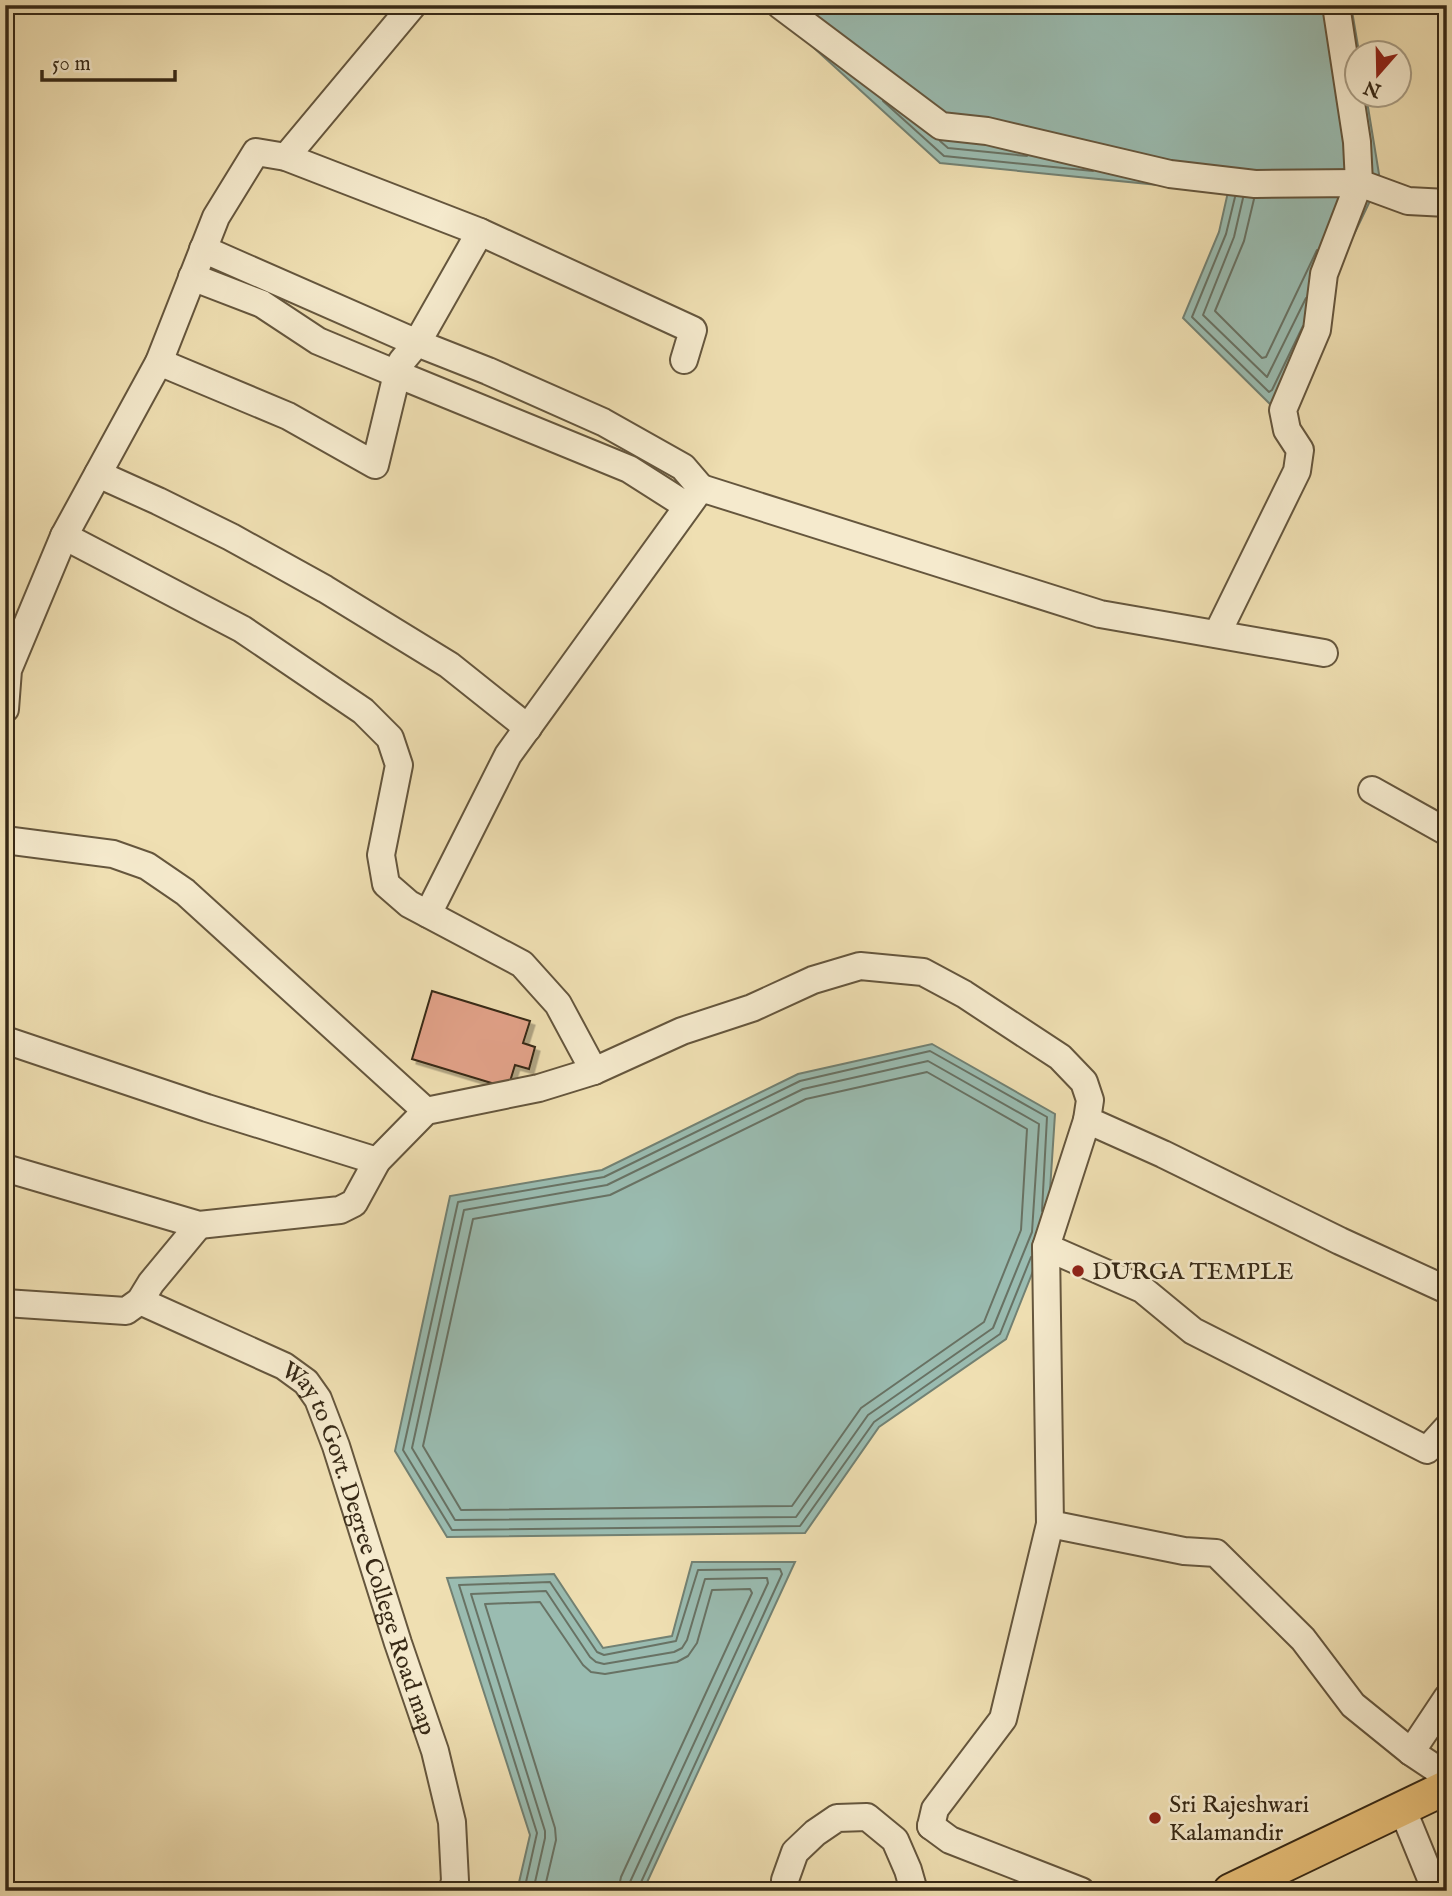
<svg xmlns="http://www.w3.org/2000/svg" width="1452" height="1896" font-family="'IM FELL English',serif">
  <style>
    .water { fill: #9abcb1; stroke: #728173; stroke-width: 2 }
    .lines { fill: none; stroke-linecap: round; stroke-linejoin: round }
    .shore { stroke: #687264; stroke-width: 2 }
    .building { fill: #e2a289; stroke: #372916; stroke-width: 2; filter: url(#shadow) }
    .minor-casing { stroke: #65563d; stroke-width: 30 }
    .major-casing { stroke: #372916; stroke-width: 37 }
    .minor { stroke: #f5eacd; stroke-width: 26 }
    .major { stroke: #e8c079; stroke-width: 33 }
    .poi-dot { fill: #8f2418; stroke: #f5eacd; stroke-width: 2.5 }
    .labels { text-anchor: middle; stroke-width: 5; stroke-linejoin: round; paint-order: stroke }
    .poi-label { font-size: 24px; fill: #372916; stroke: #f5eacd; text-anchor: start }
    .street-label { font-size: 24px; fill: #372916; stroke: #f5eacd }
  </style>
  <defs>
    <filter id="shadow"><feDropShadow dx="4.5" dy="4.5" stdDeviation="0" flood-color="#0004"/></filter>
  </defs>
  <rect width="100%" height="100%" fill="#efdfb2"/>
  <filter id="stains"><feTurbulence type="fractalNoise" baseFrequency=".00286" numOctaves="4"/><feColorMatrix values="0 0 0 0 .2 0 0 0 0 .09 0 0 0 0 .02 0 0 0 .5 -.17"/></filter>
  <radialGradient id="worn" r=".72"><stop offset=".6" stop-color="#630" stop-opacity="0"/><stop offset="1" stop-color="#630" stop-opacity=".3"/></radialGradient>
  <path class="water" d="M767,5H1351L1359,52L1358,94L1366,95L1380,180L1272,406L1183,318L1219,232L1228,192L940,163Z
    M932,1044L1055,1114L1047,1236L1006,1339L879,1427L805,1533L447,1537L395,1451L450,1196L602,1170L798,1074Z
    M692,1562H795L643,1891H517L530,1835L447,1578L554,1574L603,1648L672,1636Z"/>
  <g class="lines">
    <path class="shore" d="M883,101L944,156L1093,171
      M940,141L948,148L1027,156
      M1235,197L1226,234L1192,317L1269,392L1272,390L1303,326
      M1243,198L1234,237L1203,315L1267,377L1306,298
      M1254,199L1244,241L1215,311L1262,358L1266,357L1317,250
      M928,1061L1039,1124L1032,1232L993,1328L868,1415L796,1517L455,1520L412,1448L464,1210L607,1185L803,1089Z
      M927,1072L1027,1129L1021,1230L984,1322L861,1408L792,1506L461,1510L423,1446L473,1219L610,1195L806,1099Z
      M1031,1257L1000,1334L874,1422L800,1526L452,1530L403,1450L458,1202L604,1177L800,1081L930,1051L1047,1117L1042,1211
      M524,1891L537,1833L459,1585L550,1582L597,1652L604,1655L676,1641L698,1570L780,1569L782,1574L637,1891
      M533,1891L545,1838V1831L471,1594L546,1591L590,1657L596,1662L604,1664L674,1652L682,1648L687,1640L705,1579L767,1578L768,1583L630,1882L629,1891
      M544,1891L556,1840L555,1828L485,1604L540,1602L583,1665L591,1672L605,1674L677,1662L688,1656L697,1643L712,1590L750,1589L752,1593L621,1877L618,1891"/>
  </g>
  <path class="building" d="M432,991L530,1021L523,1043L535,1047L529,1069L515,1065L508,1088L412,1059Z"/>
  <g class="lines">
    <g class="minor-casing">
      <g id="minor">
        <path d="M780,5L941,126L987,131L1170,174L1255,184L1359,183L1324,274L1317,330L1283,410L1287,430L1300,450L1297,471L1217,634"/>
        <path d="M1336,5L1357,142L1359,183L1408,201L1447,203"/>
        <path d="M286,157L413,5"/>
        <path d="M203,249L417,343L480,232"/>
        <path d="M192,277L262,304L318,341L397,374L402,361L417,343L488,371L603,422L683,467L701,488"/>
        <path d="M159,362L288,416L375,465L397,374L629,469L687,506"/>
        <path d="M98,474L158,501L231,537L325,589L449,665L528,728"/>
        <path d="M64,536L242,629L363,711L390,738L399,765L381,855L386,884L409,904L522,964L558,1004L594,1071"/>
        <path d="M5,709L8,670L64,536L159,362L216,217L256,152L286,157L480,232L693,330L684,360"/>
        <path d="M1372,790L1447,832"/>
        <path d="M5,840L113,854L147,866L185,892L426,1111"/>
        <path d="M428,914L508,755L701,488L1100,614L1324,653"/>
        <path d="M5,1040L207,1108L377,1161"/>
        <path d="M5,1168L199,1225L340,1210L354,1203L377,1161L426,1111L539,1088L594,1071L682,1031L752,1008L813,980L860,966L923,972L964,994L1060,1057L1084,1082L1090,1100L1087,1120L1163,1154L1340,1241L1447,1290"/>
        <path d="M1046,1247L1142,1289L1193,1331L1427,1450L1447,1428"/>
        <path id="s1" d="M140,1301L284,1366L306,1382L318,1399L336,1446L398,1643L435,1751L452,1822L455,1881L452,1891"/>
        <path d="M5,1303L126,1311L140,1301L151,1283L199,1225"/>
        <path d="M1050,1524L1046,1247L1087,1120"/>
        <path d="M1411,1752L1447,1698"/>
        <path d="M1402,1808L1436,1891"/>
        <path d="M931,1826L935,1809L1003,1719L1050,1524L1184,1551L1216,1553L1303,1639L1353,1705L1411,1752L1447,1776"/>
        <path d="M931,1826L950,1840L1081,1891"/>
        <path d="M787,1891L785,1880L795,1852L815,1833L837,1818L867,1817L895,1840L908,1870L914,1891"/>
      </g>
    </g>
    <g class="major-casing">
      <path id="major" d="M1230,1891L1447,1787"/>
    </g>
    <use href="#minor" class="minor"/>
    <use href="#major" class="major"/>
  </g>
  <g class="poi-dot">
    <circle cx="1078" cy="1271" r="7"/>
    <circle cx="1155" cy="1818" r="7"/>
  </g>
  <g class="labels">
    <g class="poi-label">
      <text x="1092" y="1279">DURGA TEMPLE</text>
      <text x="1169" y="1812">Sri Rajeshwari<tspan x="1169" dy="28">Kalamandir</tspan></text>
    </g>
    <g class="street-label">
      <text dy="8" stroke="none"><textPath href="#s1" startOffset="359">Way to Govt. Degree College Road map</textPath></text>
    </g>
  </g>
  <rect width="1452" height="1896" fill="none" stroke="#efdfb2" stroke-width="28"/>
  <rect x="7" y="7" width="1438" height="1882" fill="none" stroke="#372916" stroke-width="3.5"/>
  <rect x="14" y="14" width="1424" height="1868" fill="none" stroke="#372916" stroke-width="2"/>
  <g transform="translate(1378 74) rotate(200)"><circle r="33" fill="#f5eacd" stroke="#a99d84" stroke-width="2"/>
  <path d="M0-5L12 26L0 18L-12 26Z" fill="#8f2418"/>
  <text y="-10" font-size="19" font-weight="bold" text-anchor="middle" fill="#372916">N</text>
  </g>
  <path d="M42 70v10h133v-10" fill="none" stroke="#372916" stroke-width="3.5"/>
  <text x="52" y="70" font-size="21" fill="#372916" stroke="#f5eacd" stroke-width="5" paint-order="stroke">50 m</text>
  <rect width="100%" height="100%" filter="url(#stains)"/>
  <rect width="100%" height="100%" fill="url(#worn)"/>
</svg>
